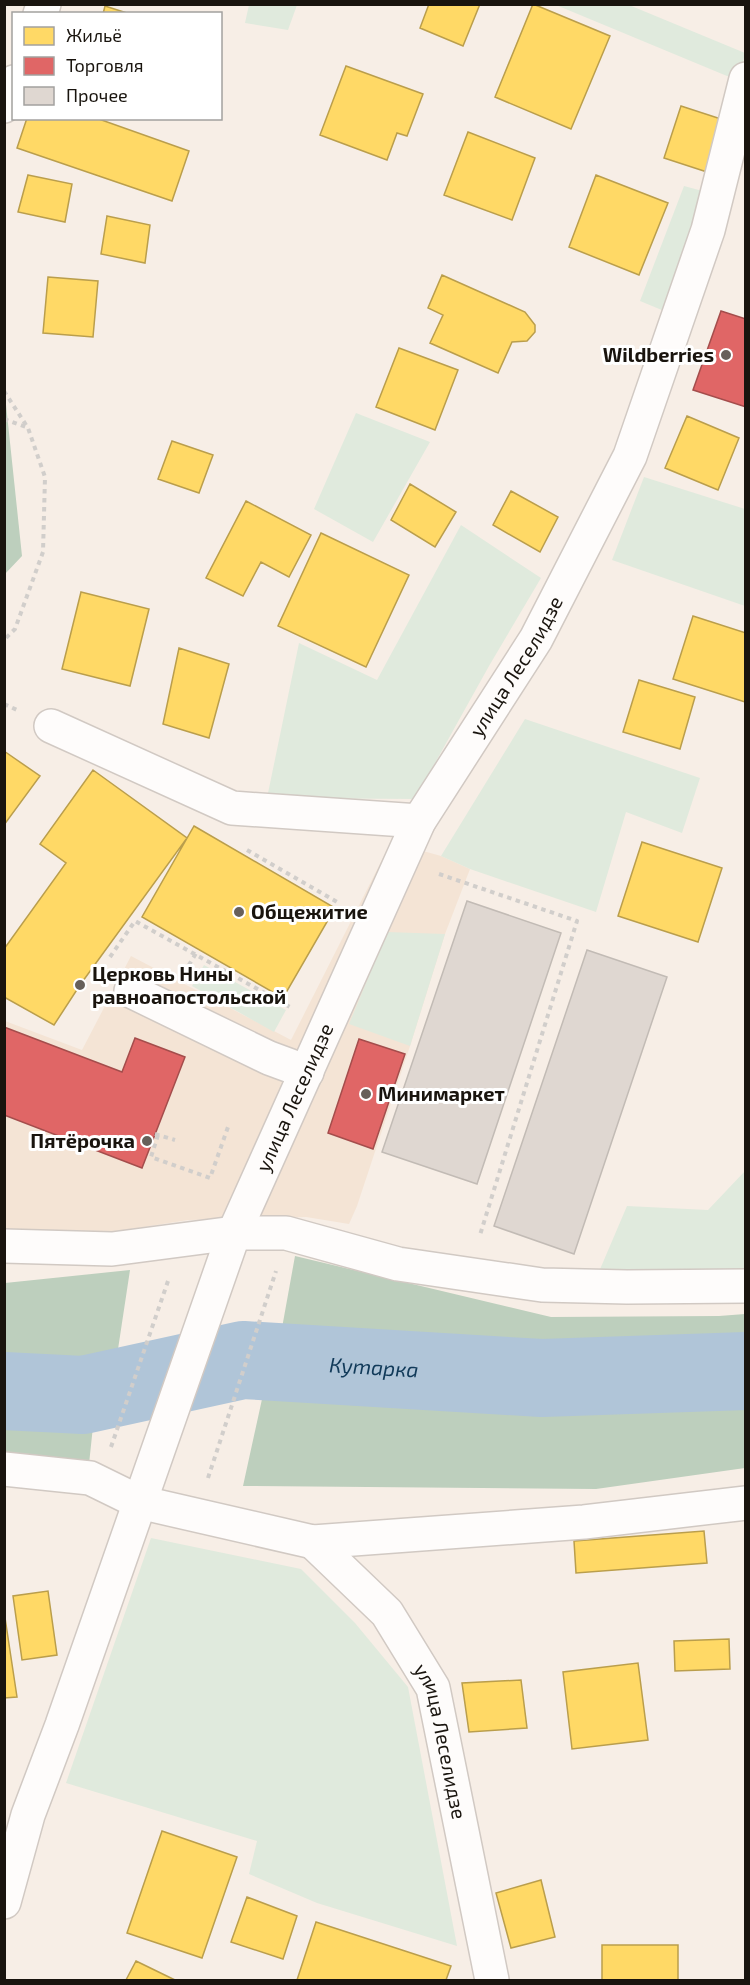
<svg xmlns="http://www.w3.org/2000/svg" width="750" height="1985" font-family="'Exo 2',sans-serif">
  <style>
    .built { fill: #f4e4d5 }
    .green { fill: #e0eadd }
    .forest { fill: #bdcfbd }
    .sand { fill: #f4ebd3 }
    .homes { fill: #ffd966; stroke: #ba9e4c; stroke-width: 1.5 }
    .shops { fill: #e06666; stroke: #a44d4c; stroke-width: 1.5 }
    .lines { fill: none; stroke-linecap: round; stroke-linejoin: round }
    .river { stroke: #b0c5d8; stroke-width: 78 }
    .building { fill: #dfd7d1; stroke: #c2bbb5; stroke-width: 1.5 }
    .minor-casing { stroke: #d1c9c3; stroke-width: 36 }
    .path { stroke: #d1cecb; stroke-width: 4; stroke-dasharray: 4.5 4.5; stroke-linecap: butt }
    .minor { stroke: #fefcfb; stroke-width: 33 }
    .poi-dot { fill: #67605a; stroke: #fff; stroke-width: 2 }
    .labels { text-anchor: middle; stroke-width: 6; stroke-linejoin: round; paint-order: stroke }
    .poi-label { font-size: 20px; font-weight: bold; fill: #19140e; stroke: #fff; text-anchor: start }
    .street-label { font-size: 20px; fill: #19140e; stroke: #fff }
    .water-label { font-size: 21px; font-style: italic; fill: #113a59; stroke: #fff }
  </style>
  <rect width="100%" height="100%" fill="#f7eee6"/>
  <path class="built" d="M391,842L441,856L470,869L445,934L410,1046L357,1206L349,1224L306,1217L188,1220L80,1237L5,1240V1021L82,1050L131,956L291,1040Z"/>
  <path class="green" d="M249,5V4L297,5L288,30L245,23Z
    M556,5H629L745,53L739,81Z
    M684,186L710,193L669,313L640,301Z
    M356,413L430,442L373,542L314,509Z
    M644,477L745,509V606L612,560Z
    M461,525L541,578L489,666L415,799L267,798L299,643L377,680Z
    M525,719L700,778L682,833L626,812L596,912L470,869L441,856Z
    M387,932L445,934L410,1046L349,1024Z
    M204,965L286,1010L274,1032L192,986Z
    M745,1171V1276L598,1274L627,1206L708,1210Z
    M151,1538L301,1569L355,1623L408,1687L457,1946L317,1903L249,1874L257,1841L66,1783Z"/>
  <path class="forest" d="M5,395L22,556L5,574H4Z
    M295,1256L551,1317L719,1316L745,1314V1354L553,1357L280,1339Z
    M130,1270L115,1369L64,1372L5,1369V1283Z
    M264,1390L390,1404L745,1402V1468L596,1489L243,1486Z
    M5,1417H94L89,1464L5,1461Z"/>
  <path class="sand" d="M280,1339L553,1357L745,1354V1402L390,1404L264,1390L94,1417H5V1369L64,1372Z"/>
  <path class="homes" d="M429,4H480L463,46L420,28Z
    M533,4L610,36L571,129L495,97Z
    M105,6L130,14H103Z
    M346,66L423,94L407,136L397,133L387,160L320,135Z
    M681,106L724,120L707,172L664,158Z
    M27,118H96L189,151L172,201L17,148Z
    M468,132L535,158L512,220L444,195Z
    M28,175L72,184L65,222L18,212Z
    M596,175L668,203L639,275L569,247Z
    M107,216L150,225L145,263L101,254Z
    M442,275L525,312L535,325V332L527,341L512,342L498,373L430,343L443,315L428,308Z
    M48,277L98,281L93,337L43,333Z
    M399,348L458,370L435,430L376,407Z
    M687,416L739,438L718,490L665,468Z
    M172,441L213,455L199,493L158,479Z
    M410,484L456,512L435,547L391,520Z
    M511,491L558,517L540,552L493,525Z
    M246,501L311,535L289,577L261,562L243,596L206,578Z
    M321,533L409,575L366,667L278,626Z
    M81,592L149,609L130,686L62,669Z
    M693,616L746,633L745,702L673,679Z
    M179,648L229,664L209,738L163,724Z
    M639,680L695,697L680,749L623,732Z
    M4,751L40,776L4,825Z
    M93,770L187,838L80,985L54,1025L4,997V949L66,863L40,844Z
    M194,826L335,908L283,998L142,917Z
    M642,842L722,868L698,942L618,916Z
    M704,1531L707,1563L576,1573L574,1541Z
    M48,1591L57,1655L22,1660L13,1596Z
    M4,1611L17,1697L4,1698Z
    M729,1639L730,1669L675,1671L674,1641Z
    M638,1663L648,1740L572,1749L563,1672Z
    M521,1680L527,1728L469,1732L462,1683Z
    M162,1831L237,1857L202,1958L127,1933Z
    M541,1880L555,1937L511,1948L496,1893Z
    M247,1897L297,1916L283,1959L231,1942Z
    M316,1922L451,1966L446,1980H297Z
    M602,1945H678V1980H602Z
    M136,1961L175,1980H126Z"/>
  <path class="shops" d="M721,311L746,319V407L693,390Z
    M4,1027L122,1072L135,1038L185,1057L142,1168L4,1115Z
    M359,1039L405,1054L373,1149L328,1133Z"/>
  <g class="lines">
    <path class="river" id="s1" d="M4,1391L83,1395L243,1360L542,1378L746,1371"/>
  </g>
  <path class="building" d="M467,901L561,933L477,1184L382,1152Z
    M587,950L667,977L574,1254L494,1226Z"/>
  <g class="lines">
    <g class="minor-casing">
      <g id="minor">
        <path d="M40,14L44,4"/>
        <path d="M4,106L14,82"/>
        <path d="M51,726L232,808L419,821"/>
        <path d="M131,991L269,1058L307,1072"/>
        <path d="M4,1246L112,1249L234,1233H286L398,1264L542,1285L627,1287L746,1286"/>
        <path d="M4,1469L90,1478L139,1502L313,1542L584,1522L746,1503"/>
        <path id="s2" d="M313,1542L387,1613L433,1688L492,1980"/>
        <path id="s3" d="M4,1902L28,1815L62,1725L234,1233L419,821L536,639L630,456L708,230L746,79"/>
      </g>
    </g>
    <path class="path" d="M4,391L28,428L45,477L43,552L15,629L4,640
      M4,419L26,427
      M4,704L17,710
      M247,850L339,903
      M439,874L577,921L480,1235
      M110,957L135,921L290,1007
      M184,973L198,950
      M155,1134L175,1140
      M158,1135L151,1157L210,1178L228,1127
      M111,1447L168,1281
      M208,1478L276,1271"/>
    <use href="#minor" class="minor"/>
  </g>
  <g class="poi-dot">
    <circle cx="726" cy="355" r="6"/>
    <circle cx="239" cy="912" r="6"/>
    <circle cx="80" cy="985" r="6"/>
    <circle cx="366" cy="1094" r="6"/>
    <circle cx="147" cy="1141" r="6"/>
  </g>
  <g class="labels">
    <g class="poi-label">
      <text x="714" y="362" text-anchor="end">Wildberries</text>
      <text x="251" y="919">Общежитие</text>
      <text x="92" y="981">Церковь Нины<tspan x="92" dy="23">равноапостольской</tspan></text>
      <text x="378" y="1101">Минимаркет</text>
      <text x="135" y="1148" text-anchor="end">Пятёрочка</text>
    </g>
    <g class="street-label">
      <text dy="7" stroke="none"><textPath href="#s3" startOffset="1342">улица Леселидзе</textPath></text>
      <text dy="7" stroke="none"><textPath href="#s3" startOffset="856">улица Леселидзе</textPath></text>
      <text dy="7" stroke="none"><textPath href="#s2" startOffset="244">улица Леселидзе</textPath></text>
    </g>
    <g class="water-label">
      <text dy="7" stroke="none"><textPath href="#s1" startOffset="374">Кутарка</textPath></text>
    </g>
  </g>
  <rect width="750" height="1985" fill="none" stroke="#19140e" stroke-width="12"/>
  <rect x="12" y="12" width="210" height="108" fill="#ffffff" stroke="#a3a19f" stroke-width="1.5"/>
  <rect x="24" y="27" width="30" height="18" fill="#ffd966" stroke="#a3a19f" stroke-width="1.5"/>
  <text x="66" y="42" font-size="18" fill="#19140e">Жильё</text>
  <rect x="24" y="57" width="30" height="18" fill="#e06666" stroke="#a3a19f" stroke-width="1.5"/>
  <text x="66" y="72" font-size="18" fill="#19140e">Торговля</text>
  <rect x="24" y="87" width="30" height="18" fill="#dfd7d1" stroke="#a3a19f" stroke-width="1.5"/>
  <text x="66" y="102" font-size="18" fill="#19140e">Прочее</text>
</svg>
